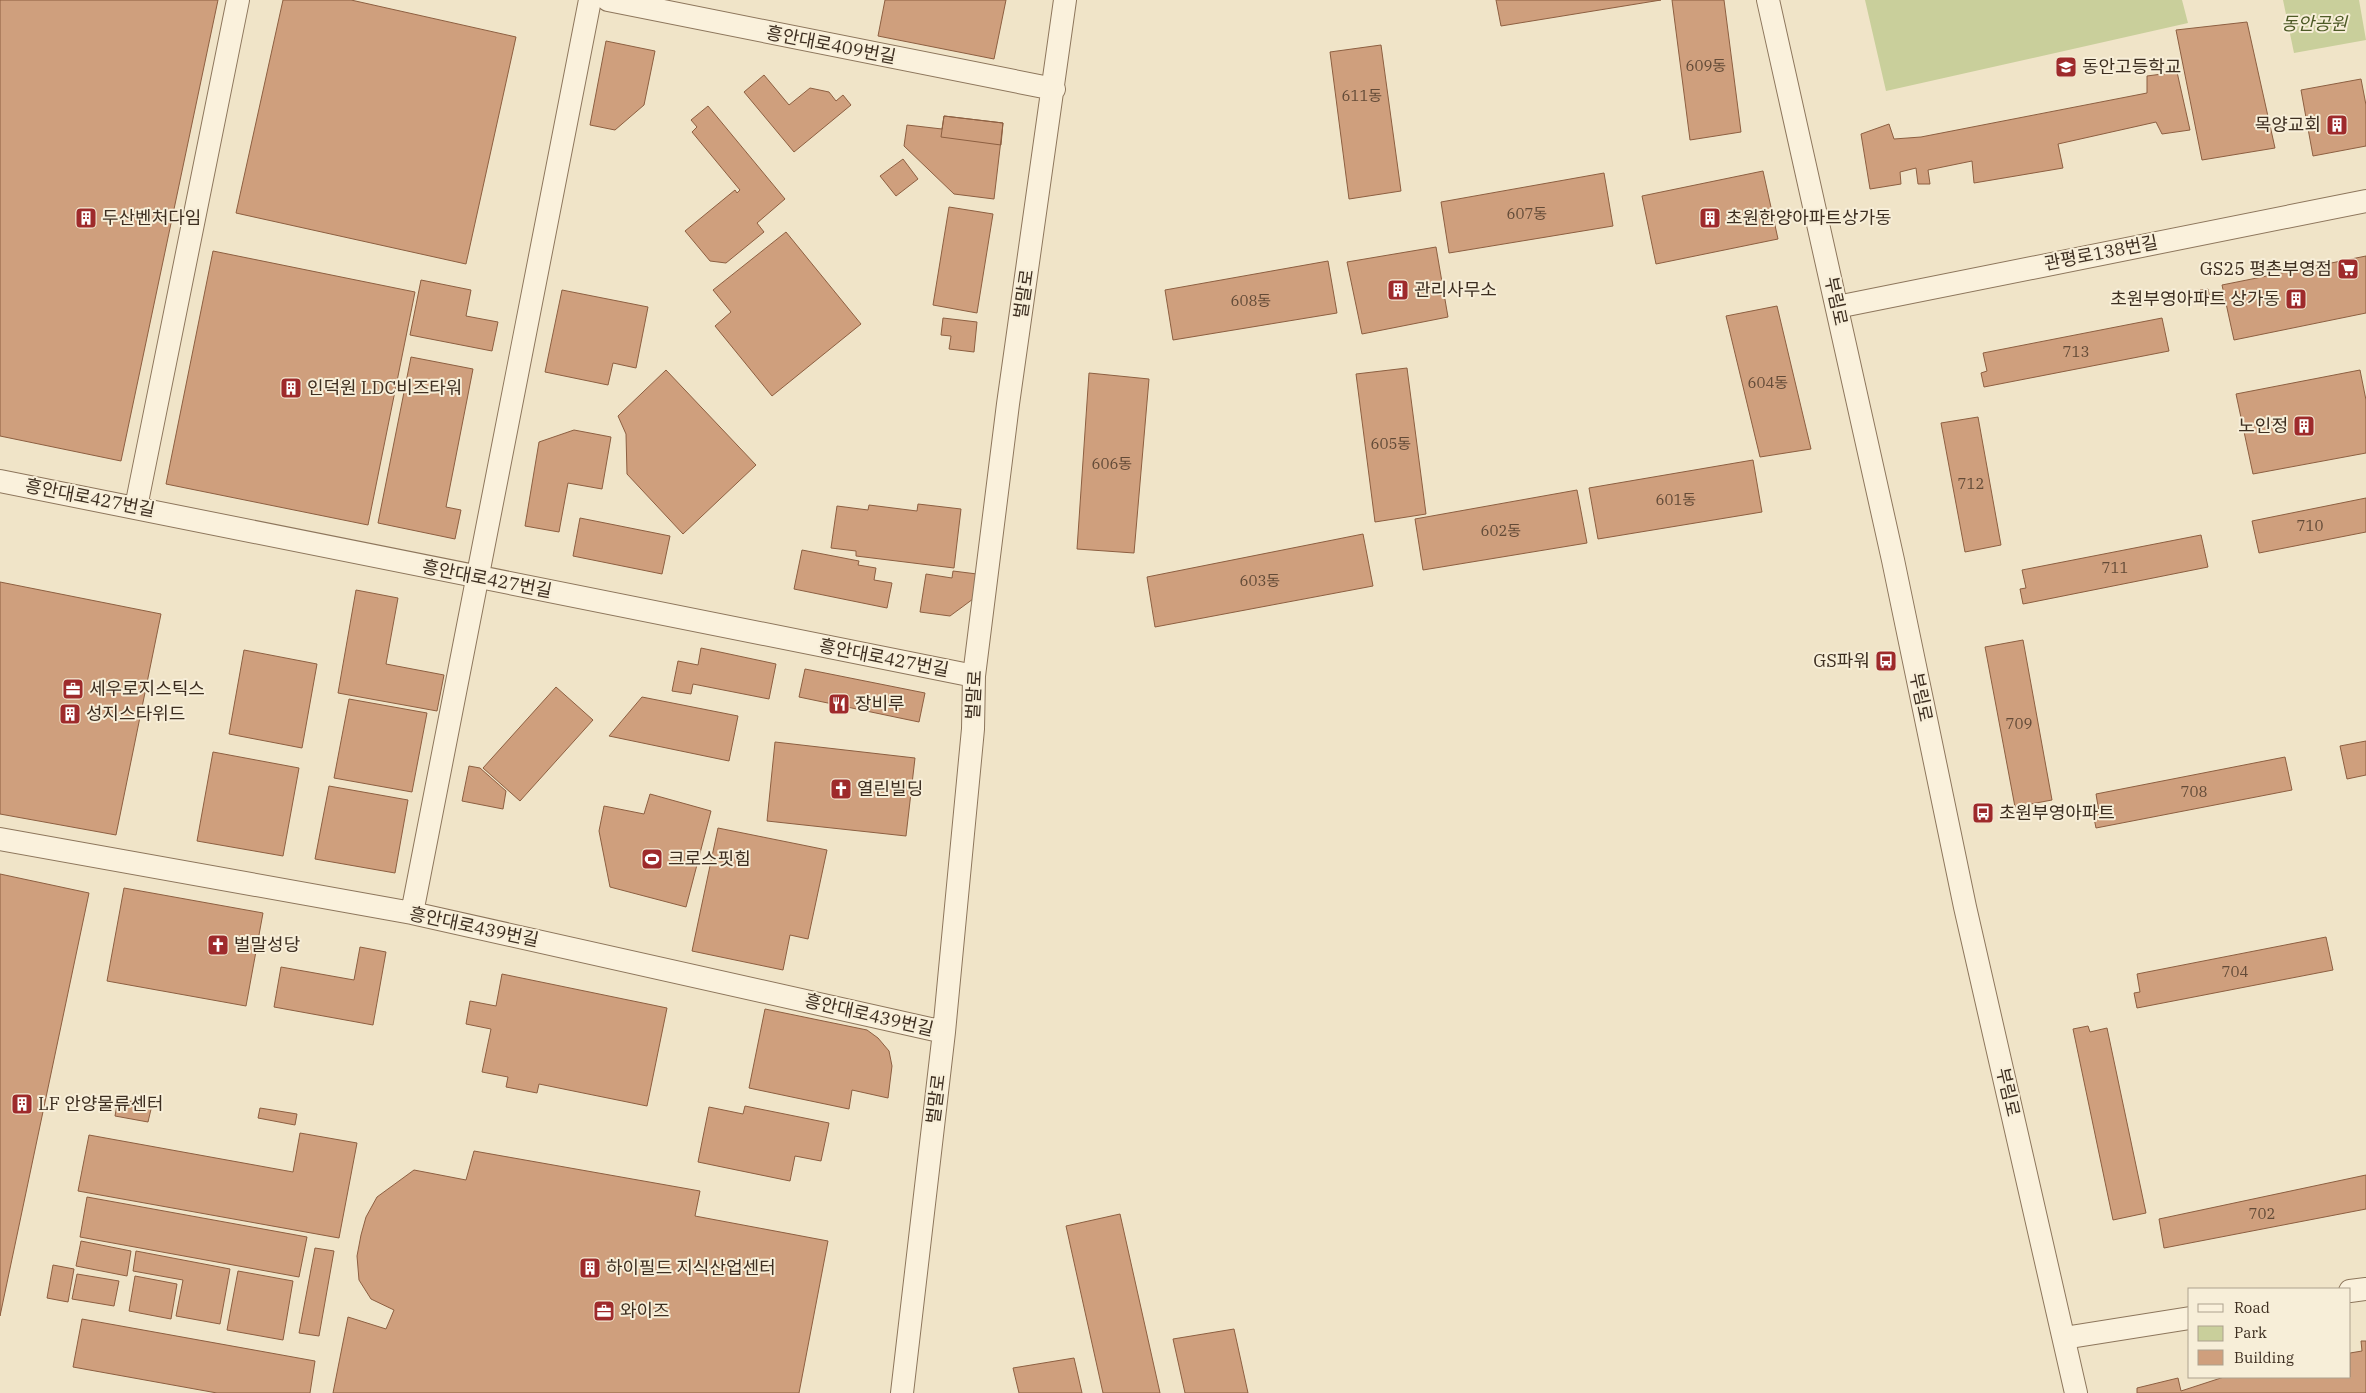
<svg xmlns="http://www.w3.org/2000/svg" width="2366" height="1393" font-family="'IBM Plex Serif','Noto Sans KR',serif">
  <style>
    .green { fill: #c9cf9b }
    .building { fill: #cf9f7d; stroke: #8d5f41 }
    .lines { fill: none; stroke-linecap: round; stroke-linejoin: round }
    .minor-casing { stroke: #8d765c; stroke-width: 24 }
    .minor { stroke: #faf1dc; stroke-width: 22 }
    .labels { text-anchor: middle; stroke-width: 4; stroke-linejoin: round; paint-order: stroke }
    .number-label { font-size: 15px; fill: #624a37 }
    .park-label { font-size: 18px; font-style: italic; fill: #4d5a26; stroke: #f7eed8 }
    .street-label { font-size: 18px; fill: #3d2e20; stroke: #f7eed8 }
    .poi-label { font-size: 18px; fill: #3d2e20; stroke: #f7eed8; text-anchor: start }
  </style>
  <rect width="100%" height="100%" fill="#f0e4c8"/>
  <path class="green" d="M1865,0H2182L2188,23L1886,91Z
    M2283,0H2359L2366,40L2294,53Z"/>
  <path class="building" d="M0,0H218L121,461L0,436Z
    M283,0H351L516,37L466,264L236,213Z
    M885,0H1006L994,59L878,36Z
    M1496,0H1661L1501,26Z
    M1672,0H1724L1741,132L1690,140Z
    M2247,22L2275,148L2202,160L2176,30Z
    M606,41L655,51L644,105L615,130L590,125Z
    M1381,45L1401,191L1349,199L1330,52Z
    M2177,72L2190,130L2162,134L2156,122L2058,144L2063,168L1974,183L1972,161L1928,170L1930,184H1918L1916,168L1900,172L1901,184L1870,189L1861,134L1889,124L1894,139L1921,137L2147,93V76Z
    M764,75L789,105L810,88L829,92L836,101L843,95L851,105L794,152L744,92Z
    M2361,79L2366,105V146L2313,156L2301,90Z
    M708,106L785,199L757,223L764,232L726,263L710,261L685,231L735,190L737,193L740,190L692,132L697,127L691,120Z
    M944,116L1003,123L1001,145L941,137Z
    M944,116L1003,123L994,199L954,194L904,146L907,125L942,129Z
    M903,159L918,179L896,196L880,176Z
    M1763,171L1778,239L1656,264L1642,196Z
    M1604,173L1613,226L1449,253L1441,202Z
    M949,207L993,214L977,313L933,305Z
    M786,232L861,324L772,396L715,326L731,312L713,290Z
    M1436,247L1448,317L1362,334L1347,262Z
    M213,251L415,292L368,525L166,484Z
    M2366,256V313L2234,340L2222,285Z
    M1328,261L1337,313L1173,340L1165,290Z
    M421,280L471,290L466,316L498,322L492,351L410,335Z
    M2208,289L2210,298L2202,299L2200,290Z
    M562,290L648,307L636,368L613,363L608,385L545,372Z
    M1777,306L1811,449L1760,457L1726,316Z
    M943,318L977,322L974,352L949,349L951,336L941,335Z
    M2162,318L2169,351L1984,387L1981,373L1987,371L1983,353Z
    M411,357L473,369L446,507L461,510L455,539L378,523Z
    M1407,368L1426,514L1375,522L1356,374Z
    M666,370L756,465L683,534L627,474L626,434L618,416Z
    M2360,370L2366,400V453L2253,474L2236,394Z
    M1089,373L1149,379L1134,553L1077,549Z
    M1978,417L2001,545L1965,552L1941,423Z
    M574,430L611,437L602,489L568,483L559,532L525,526L539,442Z
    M1753,460L1762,512L1598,539L1589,488Z
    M1577,490L1587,543L1423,570L1415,519Z
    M2366,498V532L2259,553L2252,521Z
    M918,504L961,509L954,568L856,556V551L831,548L837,506L868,510L869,505L917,511Z
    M580,518L670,536L662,574L573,556Z
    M1363,534L1373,586L1155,627L1147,577Z
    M2201,535L2208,567L2023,604L2020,589L2026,588L2022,570Z
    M802,550L859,561L858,565L876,568L874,580L892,583L887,608L794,589Z
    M953,571L977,574L973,599L950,616L920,612L926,574L952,578Z
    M0,582L161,614L116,835L0,814Z
    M356,590L398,598L386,664L444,675L437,711L338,693Z
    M2023,640L2052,800L2015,807L1985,647Z
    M701,648L776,664L769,699L693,684L691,694L672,691L678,661L698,665Z
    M244,650L317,664L302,748L229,734Z
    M805,669L925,693L919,722L799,697Z
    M556,687L593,720L520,801L483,768Z
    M642,697L738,716L729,761L609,736Z
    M349,699L427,713L412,792L334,778Z
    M2366,741V775L2347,779L2340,746Z
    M775,742L915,758L906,836L767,821Z
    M213,752L299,768L283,856L197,841Z
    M2285,757L2292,790L2096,828L2093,813L2099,812L2096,794Z
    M469,766L480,768L506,791L503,809L462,801Z
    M329,786L408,800L395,873L315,859Z
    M650,794L711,811L686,907L610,887L599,831L604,806L644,814Z
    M718,828L827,850L808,939L790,935L783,970L692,951Z
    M0,874L89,893L0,1316Z
    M124,888L263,913L246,1006L107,981Z
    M2326,937L2333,970L2137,1008L2134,993L2140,992L2137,974Z
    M360,947L386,952L373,1025L274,1007L281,967L354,980Z
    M502,974L667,1008L647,1106L539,1084L537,1093L506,1087L508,1077L482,1072L491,1029L466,1024L470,1001L496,1006Z
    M765,1009L867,1030L878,1038L889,1051L892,1066L888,1098L852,1090L849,1109L749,1088Z
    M2088,1026L2090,1032L2107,1028L2146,1213L2113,1220L2073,1029Z
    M118,1099L152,1105L148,1122L115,1116Z
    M745,1106L829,1123L821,1161L795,1156L790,1181L698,1162L709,1107L743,1114Z
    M260,1108L297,1114L295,1125L258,1118Z
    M300,1133L357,1143L339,1238L78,1191L89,1135L293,1172Z
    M474,1151L700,1191L695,1216L828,1241L799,1393H333L348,1317L386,1329L394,1310L371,1299L359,1280L357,1256L361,1235L366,1217L377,1197L414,1170L466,1180Z
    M2366,1175V1209L2164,1248L2159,1219Z
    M87,1197L307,1237L299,1277L80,1237Z
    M1120,1214L1160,1393H1103L1066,1226Z
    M81,1241L131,1251L127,1276L76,1266Z
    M315,1248L334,1251L319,1336L299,1333Z
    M136,1251L230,1269L220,1324L176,1316L183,1280L133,1271Z
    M53,1265L74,1269L68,1302L47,1298Z
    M238,1271L293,1281L283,1340L227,1330Z
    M77,1274L119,1281L114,1306L72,1299Z
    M135,1276L177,1284L171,1319L129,1311Z
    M82,1319L315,1361L310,1393H217L73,1367Z
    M1234,1329L1248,1393H1185L1173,1339Z
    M2361,1341H2366V1393H2137V1388L2178,1378L2181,1391L2224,1377H2350V1353L2362,1351Z
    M1074,1358L1082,1393H1019L1013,1368Z"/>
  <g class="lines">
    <g class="minor-casing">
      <path id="minor" d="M608,0L1054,89
        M1768,0L1893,560L1965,907L2076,1393
        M1837,307L2366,201
        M0,481L974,676
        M136,507L238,0
        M0,839L412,913L944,1032
        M412,913L590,0
        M2350,1291L2366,1289
        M2064,1338L2190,1318
        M902,1393L944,1032L973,729L974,676L1008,404L1065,0"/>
    </g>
    <use href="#minor" class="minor"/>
  </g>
  <defs>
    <g id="school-square" transform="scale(1.125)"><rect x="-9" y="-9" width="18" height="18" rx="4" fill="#9e2a2b" stroke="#f7eed8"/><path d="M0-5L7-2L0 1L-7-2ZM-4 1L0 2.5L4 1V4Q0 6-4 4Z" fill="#fff"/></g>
    <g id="building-square" transform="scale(1.125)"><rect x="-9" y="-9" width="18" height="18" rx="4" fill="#9e2a2b" stroke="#f7eed8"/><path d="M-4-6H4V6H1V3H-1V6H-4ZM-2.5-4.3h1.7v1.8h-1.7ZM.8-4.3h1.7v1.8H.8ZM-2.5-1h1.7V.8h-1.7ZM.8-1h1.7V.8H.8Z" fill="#fff"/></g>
    <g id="supermarket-square" transform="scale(1.125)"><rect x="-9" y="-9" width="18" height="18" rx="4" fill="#9e2a2b" stroke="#f7eed8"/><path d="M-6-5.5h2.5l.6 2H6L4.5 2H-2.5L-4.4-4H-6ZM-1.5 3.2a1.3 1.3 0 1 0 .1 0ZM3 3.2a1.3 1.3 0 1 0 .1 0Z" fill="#fff"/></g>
    <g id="bus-square" transform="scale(1.125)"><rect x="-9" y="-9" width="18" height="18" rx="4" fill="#9e2a2b" stroke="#f7eed8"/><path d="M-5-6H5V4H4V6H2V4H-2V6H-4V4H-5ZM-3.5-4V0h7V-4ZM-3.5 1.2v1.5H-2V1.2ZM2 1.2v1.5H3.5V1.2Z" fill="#fff"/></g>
    <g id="office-square" transform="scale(1.125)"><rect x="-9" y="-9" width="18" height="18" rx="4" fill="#9e2a2b" stroke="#f7eed8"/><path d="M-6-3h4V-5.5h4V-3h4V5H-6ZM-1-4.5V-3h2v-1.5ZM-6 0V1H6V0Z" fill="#fff"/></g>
    <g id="restaurant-square" transform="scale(1.125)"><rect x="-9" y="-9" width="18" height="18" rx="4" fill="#9e2a2b" stroke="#f7eed8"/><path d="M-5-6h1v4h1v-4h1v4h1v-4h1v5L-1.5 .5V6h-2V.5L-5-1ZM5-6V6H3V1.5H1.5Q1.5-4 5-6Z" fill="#fff"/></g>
    <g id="church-square" transform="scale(1.125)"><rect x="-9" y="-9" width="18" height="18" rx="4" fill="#9e2a2b" stroke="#f7eed8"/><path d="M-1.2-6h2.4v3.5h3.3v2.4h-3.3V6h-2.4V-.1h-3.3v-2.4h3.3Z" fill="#fff"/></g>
    <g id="stadium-square" transform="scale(1.125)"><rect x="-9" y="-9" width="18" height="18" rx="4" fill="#9e2a2b" stroke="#f7eed8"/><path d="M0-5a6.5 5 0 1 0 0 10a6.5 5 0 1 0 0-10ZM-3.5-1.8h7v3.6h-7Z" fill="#fff"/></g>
  </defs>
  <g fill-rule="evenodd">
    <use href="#school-square" x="2066" y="67"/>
    <use href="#building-square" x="2337" y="125"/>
    <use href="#building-square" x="86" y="218"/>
    <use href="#building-square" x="1710" y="218"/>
    <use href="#supermarket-square" x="2348" y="269"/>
    <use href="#building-square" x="1398" y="290"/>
    <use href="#building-square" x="2296" y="299"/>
    <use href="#building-square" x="291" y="388"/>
    <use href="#building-square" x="2304" y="426"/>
    <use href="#bus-square" x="1886" y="661"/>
    <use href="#office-square" x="73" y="689"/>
    <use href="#restaurant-square" x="839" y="704"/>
    <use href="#building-square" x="70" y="714"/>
    <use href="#church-square" x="841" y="789"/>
    <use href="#bus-square" x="1983" y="813"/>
    <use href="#stadium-square" x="652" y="859"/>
    <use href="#church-square" x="218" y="945"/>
    <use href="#building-square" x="22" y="1104"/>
    <use href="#building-square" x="590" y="1268"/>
    <use href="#office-square" x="604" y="1311"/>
  </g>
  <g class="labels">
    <g class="number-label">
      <text x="1706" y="71">609동</text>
      <text x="1362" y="101">611동</text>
      <text x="1527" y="219">607동</text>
      <text x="1251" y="306">608동</text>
      <text x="2076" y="357">713</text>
      <text x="1768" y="388">604동</text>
      <text x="1391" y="449">605동</text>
      <text x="1112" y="469">606동</text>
      <text x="1971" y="489">712</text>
      <text x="1676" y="505">601동</text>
      <text x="2310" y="531">710</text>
      <text x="1501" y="536">602동</text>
      <text x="2115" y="573">711</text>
      <text x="1260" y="586">603동</text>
      <text x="2019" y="729">709</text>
      <text x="2194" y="797">708</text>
      <text x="2235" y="977">704</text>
      <text x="2262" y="1219">702</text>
    </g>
    <g class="park-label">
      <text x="2314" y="30">동안공원</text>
    </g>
    <g class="street-label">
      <text transform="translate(831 45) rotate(11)" y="6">흥안대로409번길</text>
      <text transform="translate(2101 253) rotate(-11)" y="6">관평로138번길</text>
      <text transform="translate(1024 294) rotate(-82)" y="6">벌말로</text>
      <text transform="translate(1836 301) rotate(78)" y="6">부림로</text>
      <text transform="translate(90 498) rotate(11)" y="6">흥안대로427번길</text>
      <text transform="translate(487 579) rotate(11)" y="6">흥안대로427번길</text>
      <text transform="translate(884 658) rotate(11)" y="6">흥안대로427번길</text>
      <text transform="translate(974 695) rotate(-87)" y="6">벌말로</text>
      <text transform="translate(1921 697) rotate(78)" y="6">부림로</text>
      <text transform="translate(474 927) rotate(12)" y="6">흥안대로439번길</text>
      <text transform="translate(869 1015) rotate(13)" y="6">흥안대로439번길</text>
      <text transform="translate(2008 1092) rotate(77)" y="6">부림로</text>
      <text transform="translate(936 1099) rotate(-83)" y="6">벌말로</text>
    </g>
    <g class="poi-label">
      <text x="2082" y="73">동안고등학교</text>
      <text x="2321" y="131" text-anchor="end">목양교회</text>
      <text x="102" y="224">두산벤처다임</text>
      <text x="1726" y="224">초원한양아파트상가동</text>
      <text x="2332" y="275" text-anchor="end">GS25 평촌부영점</text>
      <text x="1414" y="296">관리사무소</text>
      <text x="2280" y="305" text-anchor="end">초원부영아파트 상가동</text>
      <text x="307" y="394">인덕원 LDC비즈타워</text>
      <text x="2288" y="432" text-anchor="end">노인정</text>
      <text x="1870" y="667" text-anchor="end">GS파워</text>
      <text x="89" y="695">세우로지스틱스</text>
      <text x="855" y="710">장비루</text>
      <text x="86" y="720">성지스타위드</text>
      <text x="857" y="795">열린빌딩</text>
      <text x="1999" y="819">초원부영아파트</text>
      <text x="668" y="865">크로스핏힘</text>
      <text x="234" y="951">벌말성당</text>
      <text x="38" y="1110">LF 안양물류센터</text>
      <text x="606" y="1274">하이필드 지식산업센터</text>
      <text x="620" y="1317">와이즈</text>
    </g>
  </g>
  <rect x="2188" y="1288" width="162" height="90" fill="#f7eed8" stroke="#ada18e"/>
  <rect x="2198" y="1304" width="25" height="8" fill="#faf1dc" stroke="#ada18e"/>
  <text x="2234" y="1313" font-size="15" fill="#3d2e20">Road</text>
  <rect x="2198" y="1326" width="25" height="15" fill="#c9cf9b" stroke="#ada18e"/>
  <text x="2234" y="1338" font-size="15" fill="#3d2e20">Park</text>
  <rect x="2198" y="1350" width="25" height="15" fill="#cf9f7d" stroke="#ada18e"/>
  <text x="2234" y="1363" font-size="15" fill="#3d2e20">Building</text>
</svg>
